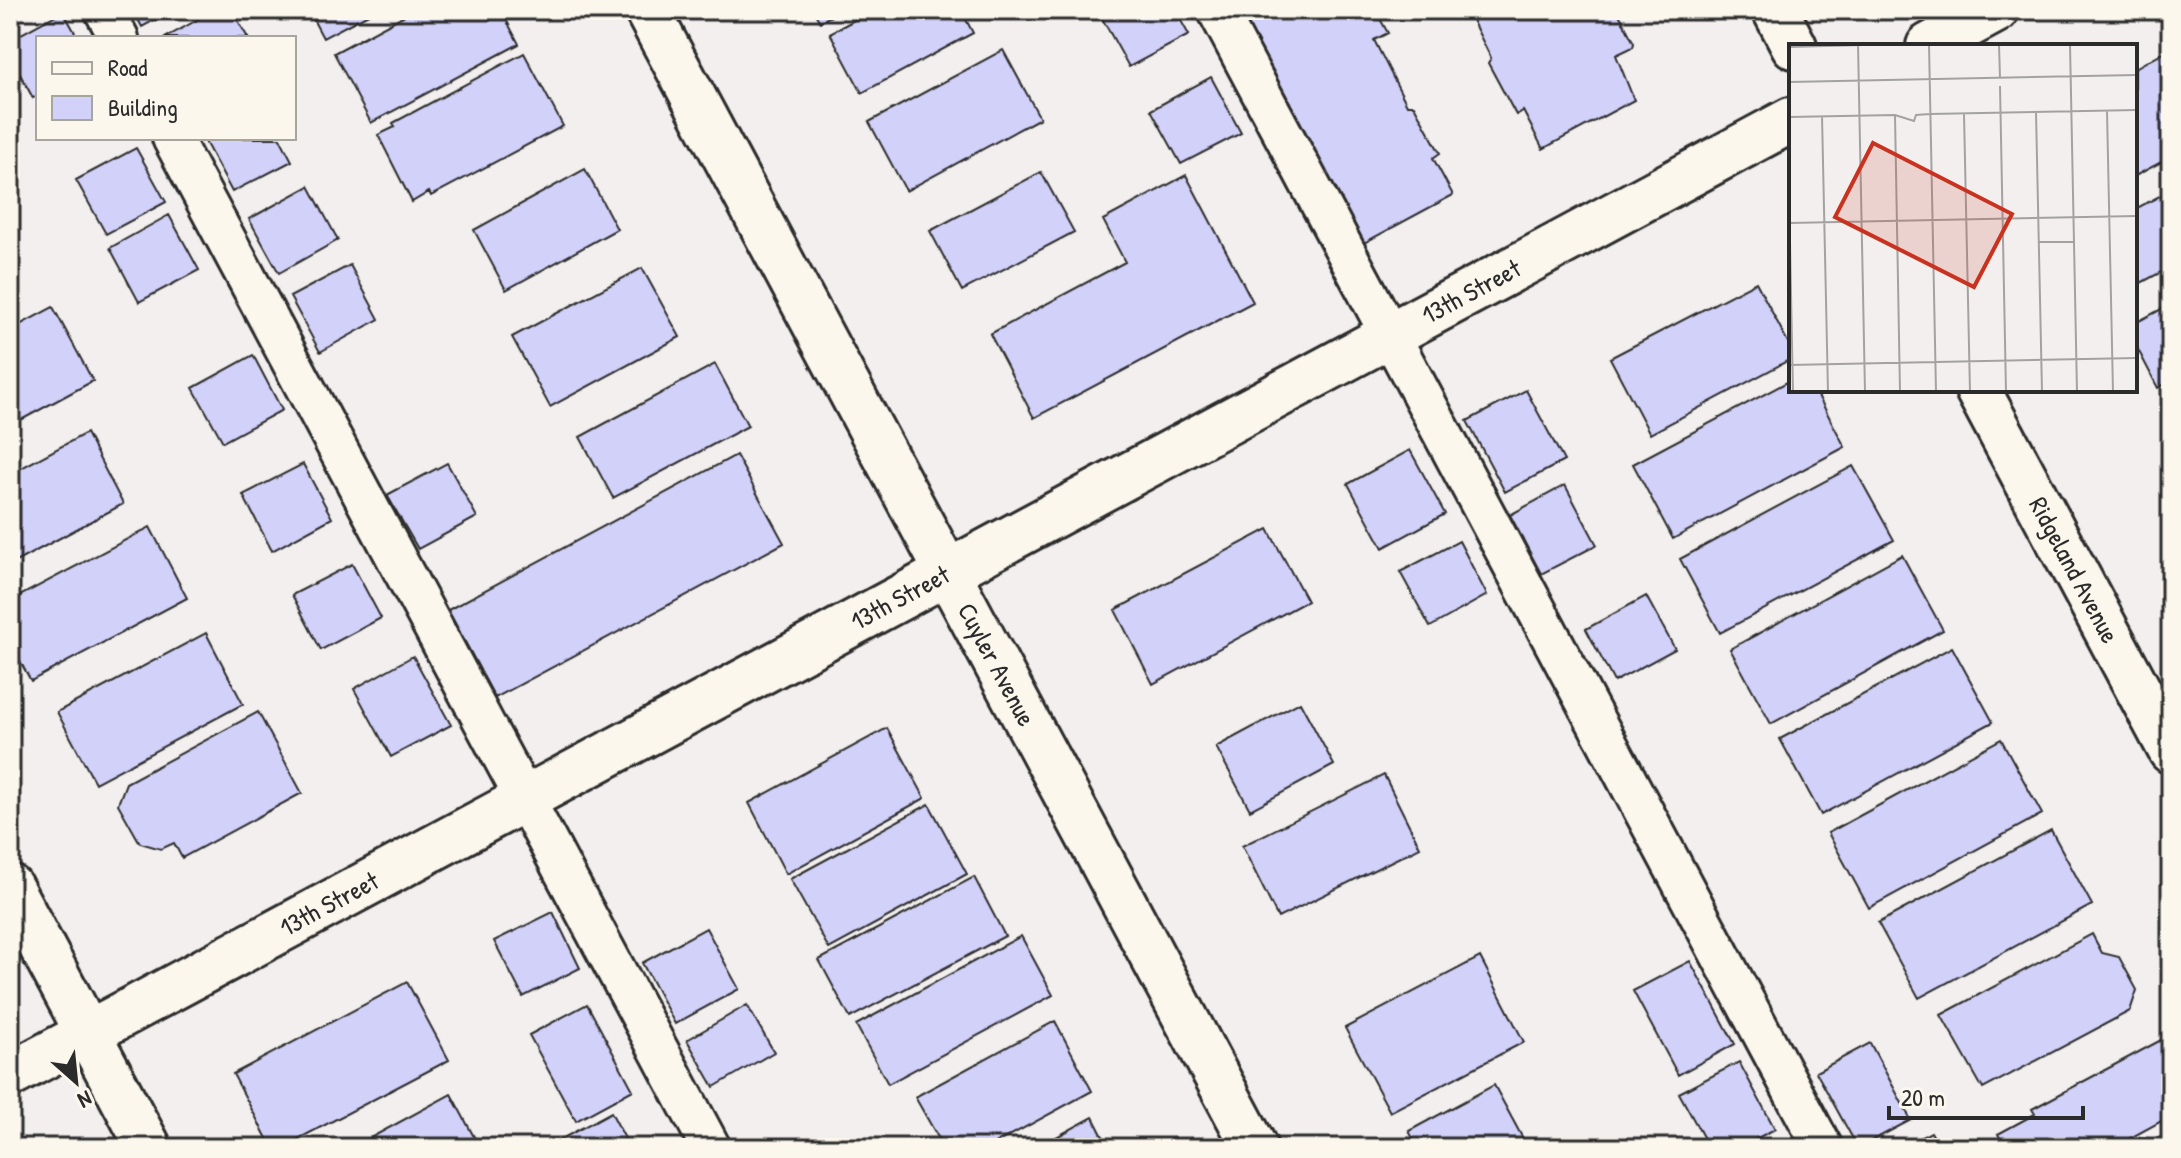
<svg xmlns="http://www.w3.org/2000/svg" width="2181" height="1158" font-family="'Patrick Hand',sans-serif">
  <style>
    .building { fill: #d2d1fa; stroke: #2b2b2b; stroke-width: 2 }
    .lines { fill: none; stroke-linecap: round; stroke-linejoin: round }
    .service-casing { stroke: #2b2b2b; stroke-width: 44 }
    .minor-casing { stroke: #2b2b2b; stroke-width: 50 }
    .tertiary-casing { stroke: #2b2b2b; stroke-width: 50 }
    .service { stroke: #fbf7ec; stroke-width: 38 }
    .minor { stroke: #fbf7ec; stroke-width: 44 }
    .tertiary { stroke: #fbf7ec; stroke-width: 44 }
    .labels { text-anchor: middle; stroke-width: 8; stroke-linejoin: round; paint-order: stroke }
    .street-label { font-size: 26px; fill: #2b2b2b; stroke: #fbf7ec }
    .inset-road { fill: none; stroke: #a3a1a1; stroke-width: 2 }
    .view { fill: #c8321e; fill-opacity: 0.15; stroke: #c8321e; stroke-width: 4 }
    .inset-edge { fill: none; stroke: #2b2b2b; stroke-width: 4 }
  </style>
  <rect width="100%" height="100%" fill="#f3efef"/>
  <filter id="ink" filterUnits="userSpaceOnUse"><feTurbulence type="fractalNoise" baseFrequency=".0125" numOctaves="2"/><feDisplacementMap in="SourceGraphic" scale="16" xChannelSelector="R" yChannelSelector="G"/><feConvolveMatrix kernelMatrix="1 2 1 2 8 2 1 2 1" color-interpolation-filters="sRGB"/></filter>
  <g filter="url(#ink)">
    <path class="building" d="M133,10H173L142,27Z
      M215,10H232L248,38H165Z
      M308,10H376L323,38Z
      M414,10H501L519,44L371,123L334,53Z
      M813,10H842L820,22Z
      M873,10H961L973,33L862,93L830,33Z
      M1105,10H1175L1189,35L1129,67L1099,13Z
      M1252,10H1393L1379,17L1388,33L1374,40L1407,105H1414L1440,153L1433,158L1453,195L1364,243L1243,15Z
      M1467,10H1617L1634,43L1633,47L1616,55L1634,100L1543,149L1523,111L1516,115L1488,63L1491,58Z
      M63,11L78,38H38V95L33,98L10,56V40Z
      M2169,49L2171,157L2135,176V68Z
      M1003,50L1040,118L906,191L869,122Z
      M524,53L563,126L431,196L429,192L412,202L378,135L395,127L393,123Z
      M1211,77L1241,133L1181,164L1151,110Z
      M203,138H280L292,161L232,192Z
      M136,148L166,202L106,234L76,180Z
      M585,169L617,229L506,290L474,230Z
      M1041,172L1074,232L962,291L930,231Z
      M1186,175L1253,302L1034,418L990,334L1125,262L1103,220Z
      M309,186L338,240L279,273L249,219Z
      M2171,190V267L2135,286V209Z
      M169,215L199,270L139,302L110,248Z
      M350,265L379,319L320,352L290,297Z
      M642,268L680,337L550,407L512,337Z
      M1756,282L1791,348V359L1650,434L1610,358Z
      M2171,304V381L2158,388L2135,344V323Z
      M53,307L93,381L10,426V330Z
      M253,355L282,410L223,442L193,388Z
      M715,364L748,426L613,498L580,437Z
      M1791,380V390H1815L1845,447L1673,539L1633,464Z
      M1526,390L1564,461L1505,492L1467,421Z
      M86,433L123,504L10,565V474Z
      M1410,450L1445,514L1383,548L1348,484Z
      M736,455L784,543L495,698L448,610Z
      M447,463L477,517L418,549L387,495Z
      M303,464L332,518L272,551L243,495Z
      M1853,466L1894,540L1720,633L1680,559Z
      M1565,485L1597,545L1541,574L1510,515Z
      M150,527L187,598L31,681L10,643V601Z
      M1268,529L1307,601L1153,684L1115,610Z
      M1459,541L1487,595L1430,627L1400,572Z
      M1902,555L1943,630L1771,724L1730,649Z
      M352,564L381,618L321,650L292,595Z
      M1646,596L1675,649L1614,682L1586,629Z
      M206,633L243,704L95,783L57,712Z
      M1952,647L1993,722L1821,815L1780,739Z
      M413,656L451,725L391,757L354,689Z
      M1300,702L1334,765L1250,810L1216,747Z
      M258,712L302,793L182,858L174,843L161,849L140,843L118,804L126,783Z
      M887,728L925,798L786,874L749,803Z
      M2001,739L2042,814L1869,908L1828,833Z
      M1384,775L1420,847L1278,918L1242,846Z
      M929,804L967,874L829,949L790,879Z
      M2051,830L2092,905L1919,998L1878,923Z
      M974,877L1005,936L850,1018L819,960Z
      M553,912L580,968L523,997L494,941Z
      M706,928L739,989L675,1024L642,963Z
      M2092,934L2102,953L2119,957L2137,990L2130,1011L1983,1089L1941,1015Z
      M1021,936L1053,995L888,1084L856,1025Z
      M1480,957L1524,1042L1390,1112L1345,1028Z
      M1690,961L1735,1044L1678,1075L1633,991Z
      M407,982L449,1060L281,1148H272L233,1074Z
      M587,1004L633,1090L576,1121L529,1035Z
      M747,1005L774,1052L714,1087L687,1040Z
      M1055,1021L1092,1091L987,1148H944L915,1097Z
      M2163,1039L2171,1045V1116L2112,1148H2005L1998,1134L2035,1114L2032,1109Z
      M1870,1043L1911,1120L1858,1148L1816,1072Z
      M1739,1062L1775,1129L1738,1148H1709L1679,1093Z
      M1494,1085L1528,1148H1418L1409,1131Z
      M451,1094L480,1148H352Z
      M611,1112L630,1148H545Z
      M1093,1117L1109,1148H1036Z
      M1931,1132L1940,1148H1900Z"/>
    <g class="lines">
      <g class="service-casing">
        <path id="service" d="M104,10L119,38
          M1217,10L1823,1148
          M172,138L711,1148"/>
      </g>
      <g class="minor-casing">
        <g id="minor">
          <path id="s1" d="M647,10L1255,1148"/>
          <path d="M1929,46L1996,10"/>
          <path d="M10,887L149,1148"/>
          <path id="s2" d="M10,1075L1791,120"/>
        </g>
      </g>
      <g class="tertiary-casing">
        <g id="tertiary">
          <path d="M1775,10L1794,46"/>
          <path id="s3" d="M1978,390L2171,751"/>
        </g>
      </g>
      <use href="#service" class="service"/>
      <use href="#minor" class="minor"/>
      <use href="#tertiary" class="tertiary"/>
    </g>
  </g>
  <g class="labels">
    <g class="street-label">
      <text dy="9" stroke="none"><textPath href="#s2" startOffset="1658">13th Street</textPath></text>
      <text dy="9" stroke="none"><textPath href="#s3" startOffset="204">Ridgeland Avenue</textPath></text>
      <text dy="9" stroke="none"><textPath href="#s2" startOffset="1010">13th Street</textPath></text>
      <text dy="9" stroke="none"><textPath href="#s1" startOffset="742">Cuyler Avenue</textPath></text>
      <text dy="9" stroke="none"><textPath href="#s2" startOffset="362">13th Street</textPath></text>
    </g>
  </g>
  <g transform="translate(1789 44)">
    <rect width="348" height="348" fill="#f3efef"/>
    <path class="inset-road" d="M69,0L76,348M140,0L147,348M210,0L211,34M281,0L288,348M0,3L111,0M0,38L348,31M211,42L217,348M318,67L324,348M247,68L253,348M141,70L348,66M175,70L181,348M106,71L111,348M33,72L39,348M0,73L106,71L125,77L127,71L141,70M0,149L4,348M0,179L348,172M250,198H285M0,321L348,314"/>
    <path class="view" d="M84,99L223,170L185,243L46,173Z"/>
    <rect width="348" height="348" class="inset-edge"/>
  </g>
  <rect width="2181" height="1158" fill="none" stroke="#fbf7ec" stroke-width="40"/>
  <rect x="20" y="20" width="2141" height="1118" fill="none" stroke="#2b2b2b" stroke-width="3" filter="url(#ink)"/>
  <rect x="36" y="36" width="260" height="104" fill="#fbf7ec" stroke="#a8a59f" stroke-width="2"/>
  <rect x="52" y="62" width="40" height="12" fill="#fbf7ec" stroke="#a8a59f" stroke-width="2"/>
  <text x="108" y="76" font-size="24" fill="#2b2b2b">Road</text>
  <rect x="52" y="96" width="40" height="24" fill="#d2d1fa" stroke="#a8a59f" stroke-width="2"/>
  <text x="108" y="116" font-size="24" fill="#2b2b2b">Building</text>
  <g transform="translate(76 1082) rotate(153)" stroke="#fbf7ec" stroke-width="6" paint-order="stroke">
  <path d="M0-6L14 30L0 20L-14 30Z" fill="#2b2b2b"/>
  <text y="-12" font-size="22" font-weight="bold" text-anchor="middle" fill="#2b2b2b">N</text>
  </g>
  <path d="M1889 1106v12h194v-12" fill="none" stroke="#2b2b2b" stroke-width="4"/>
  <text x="1901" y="1106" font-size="24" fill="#2b2b2b" stroke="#fbf7ec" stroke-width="6" paint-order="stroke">20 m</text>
</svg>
